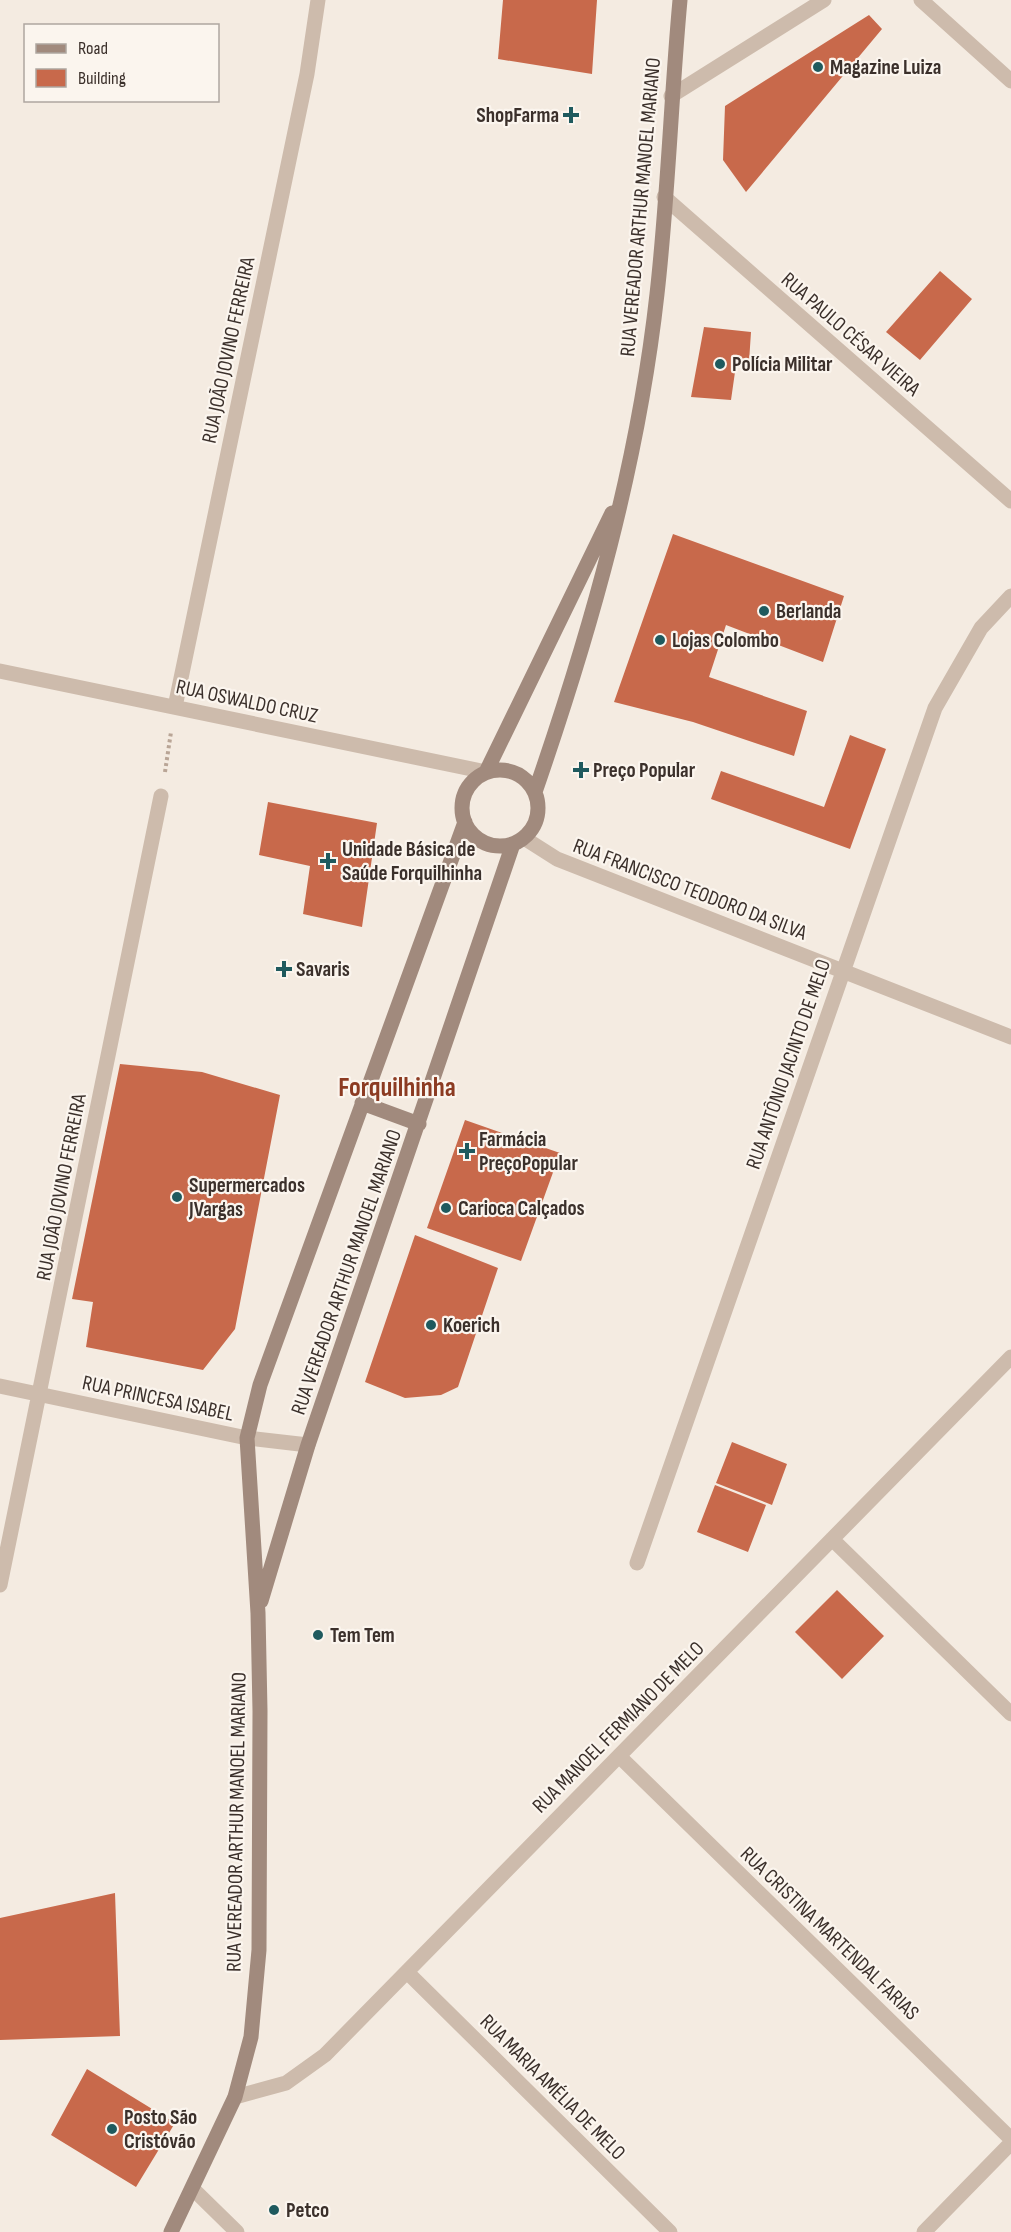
<svg xmlns="http://www.w3.org/2000/svg" width="1011" height="2232" font-family="'Sofia Sans Condensed',sans-serif">
  <style>
    .building { fill: #c8694b }
    .lines { fill: none; stroke-linecap: round; stroke-linejoin: round }
    .path { stroke: #b9a596; stroke-width: 4; stroke-dasharray: 3 3; stroke-linecap: butt }
    .minor { stroke: #cdbbac; stroke-width: 15 }
    .secondary { stroke: #a18a7d; stroke-width: 15 }
    .poi-dot { fill: #1f5a5e; stroke: #fbf5ee; stroke-width: 2 }
    .labels { text-anchor: middle; stroke-width: 4.5; stroke-linejoin: round; paint-order: stroke }
    .poi-label { font-size: 21px; font-weight: bold; fill: #3b302b; stroke: #fbf5ee; text-anchor: start }
    .street-label { font-size: 21px; fill: #3b302b; stroke: #fbf5ee }
    .district-label { font-size: 27px; font-weight: bold; fill: #8c3b22; stroke: #fbf5ee }
  </style>
  <rect width="100%" height="100%" fill="#f4ebe1"/>
  <path class="building" d="M503,0H597L592,74L498,59Z
    M869,15L882,29L746,192L723,160L725,106Z
    M940,271L972,299L920,360L886,332Z
    M704,327L751,332L749,362L736,365L731,400L691,397Z
    M673,534L844,596L823,662L726,625L709,677L807,711L794,756L693,722L614,702Z
    M850,735L886,749L850,849L711,799L721,771L824,807Z
    M268,802L377,823L362,927L303,914L310,866L259,855Z
    M120,1064L202,1072L280,1095L235,1329L203,1370L86,1347L93,1302L72,1299Z
    M465,1120L560,1153L521,1261L427,1228Z
    M415,1235L498,1268L458,1387L441,1395L405,1398L365,1382Z
    M732,1442L787,1464L772,1505L716,1483Z
    M715,1485L766,1505L748,1552L697,1532Z
    M837,1590L884,1636L842,1679L795,1632Z
    M115,1893L120,2036L0,2040V1918Z
    M87,2069L175,2123L136,2187L51,2135Z"/>
  <g class="lines">
    <path class="path" d="M165,772L171,732"/>
    <path class="minor" d="M921,0L1011,81
      M671,96L824,0
      M664,197L1011,501
      M0,671L486,772
      M175,707L307,74L318,0
      M524,838L557,859L1011,1037
      M0,1386L247,1438L308,1445
      M832,1539L1011,1714
      M637,1563L935,708L981,628L1011,596
      M0,1585L161,796
      M619,1756L1011,2139
      M407,1972L670,2232
      M235,2097L286,2083L325,2055L1011,1357
      M193,2189L237,2232
      M924,2232L1011,2143"/>
    <path class="secondary" d="M462 808a38 38 0 1 1 76 0a38 38 0 1 1-76 0Z
      M486,772L612,513
      M535,792C591,630 638,465 657,294C668,197 671,98 680,0
      M362,1103L419,1124
      M261,1601L308,1445L513,844
      M171,2232L235,2097L251,2037L259,1950L260,1711L258,1613L247,1438L260,1385L465,822"/>
  </g>
  <g class="poi-dot">
    <circle cx="818" cy="67" r="6"/>
    <path d="M568 106h6v6h6v6h-6v6h-6v-6h-6v-6h6z"/>
    <circle cx="720" cy="364" r="6"/>
    <circle cx="764" cy="611" r="6"/>
    <circle cx="660" cy="640" r="6"/>
    <path d="M578 761h6v6h6v6h-6v6h-6v-6h-6v-6h6z"/>
    <path d="M325 852h6v6h6v6h-6v6h-6v-6h-6v-6h6z"/>
    <path d="M281 960h6v6h6v6h-6v6h-6v-6h-6v-6h6z"/>
    <path d="M464 1142h6v6h6v6h-6v6h-6v-6h-6v-6h6z"/>
    <circle cx="177" cy="1197" r="6"/>
    <circle cx="446" cy="1208" r="6"/>
    <circle cx="431" cy="1325" r="6"/>
    <circle cx="318" cy="1635" r="6"/>
    <circle cx="112" cy="2129" r="6"/>
    <circle cx="274" cy="2210" r="6"/>
  </g>
  <g class="labels">
    <g class="poi-label">
      <text x="830" y="74">Magazine Luiza</text>
      <text x="559" y="122" text-anchor="end">ShopFarma</text>
      <text x="732" y="371">Polícia Militar</text>
      <text x="776" y="618">Berlanda</text>
      <text x="672" y="647">Lojas Colombo</text>
      <text x="593" y="777">Preço Popular</text>
      <text x="342" y="856">Unidade Básica de<tspan x="342" dy="24">Saúde Forquilhinha</tspan></text>
      <text x="296" y="976">Savaris</text>
      <text x="479" y="1146">Farmácia<tspan x="479" dy="24">PreçoPopular</tspan></text>
      <text x="189" y="1192">Supermercados<tspan x="189" dy="24">JVargas</tspan></text>
      <text x="458" y="1215">Carioca Calçados</text>
      <text x="443" y="1332">Koerich</text>
      <text x="330" y="1642">Tem Tem</text>
      <text x="124" y="2124">Posto São<tspan x="124" dy="24">Cristóvão</tspan></text>
      <text x="286" y="2217">Petco</text>
    </g>
    <g class="street-label">
      <text transform="translate(640 207) rotate(-85)" y="7">RUA VEREADOR ARTHUR MANOEL MARIANO</text>
      <text transform="translate(851 334) rotate(41)" y="7">RUA PAULO CÉSAR VIEIRA</text>
      <text transform="translate(228 350) rotate(-78)" y="7">RUA JOÃO JOVINO FERREIRA</text>
      <text transform="translate(247 701) rotate(12)" y="7">RUA OSWALDO CRUZ</text>
      <text transform="translate(690 889) rotate(21)" y="7">RUA FRANCISCO TEODORO DA SILVA</text>
      <text transform="translate(788 1064) rotate(-71)" y="7">RUA ANTÔNIO JACINTO DE MELO</text>
      <text transform="translate(61 1187) rotate(-79)" y="7">RUA JOÃO JOVINO FERREIRA</text>
      <text transform="translate(346 1272) rotate(-71)" y="7">RUA VEREADOR ARTHUR MANOEL MARIANO</text>
      <text transform="translate(158 1398) rotate(12)" y="7">RUA PRINCESA ISABEL</text>
      <text transform="translate(618 1727) rotate(-45)" y="7">RUA MANOEL FERMIANO DE MELO</text>
      <text transform="translate(236 1822) rotate(-89)" y="7">RUA VEREADOR ARTHUR MANOEL MARIANO</text>
      <text transform="translate(830 1933) rotate(44)" y="7">RUA CRISTINA MARTENDAL FARIAS</text>
      <text transform="translate(553 2087) rotate(45)" y="7">RUA MARIA AMÉLIA DE MELO</text>
    </g>
    <g class="district-label">
      <text x="397" y="1096">Forquilhinha</text>
    </g>
  </g>
  <rect x="24" y="24" width="195" height="78" fill="#fbf5ee" stroke="#aea6a0" stroke-width="1.5"/>
  <rect x="36" y="44" width="30" height="9" fill="#a18a7d" stroke="#aea6a0" stroke-width="1.5"/>
  <text x="78" y="54" font-size="18" fill="#3b302b">Road</text>
  <rect x="36" y="69" width="30" height="18" fill="#c8694b" stroke="#aea6a0" stroke-width="1.5"/>
  <text x="78" y="84" font-size="18" fill="#3b302b">Building</text>
</svg>
